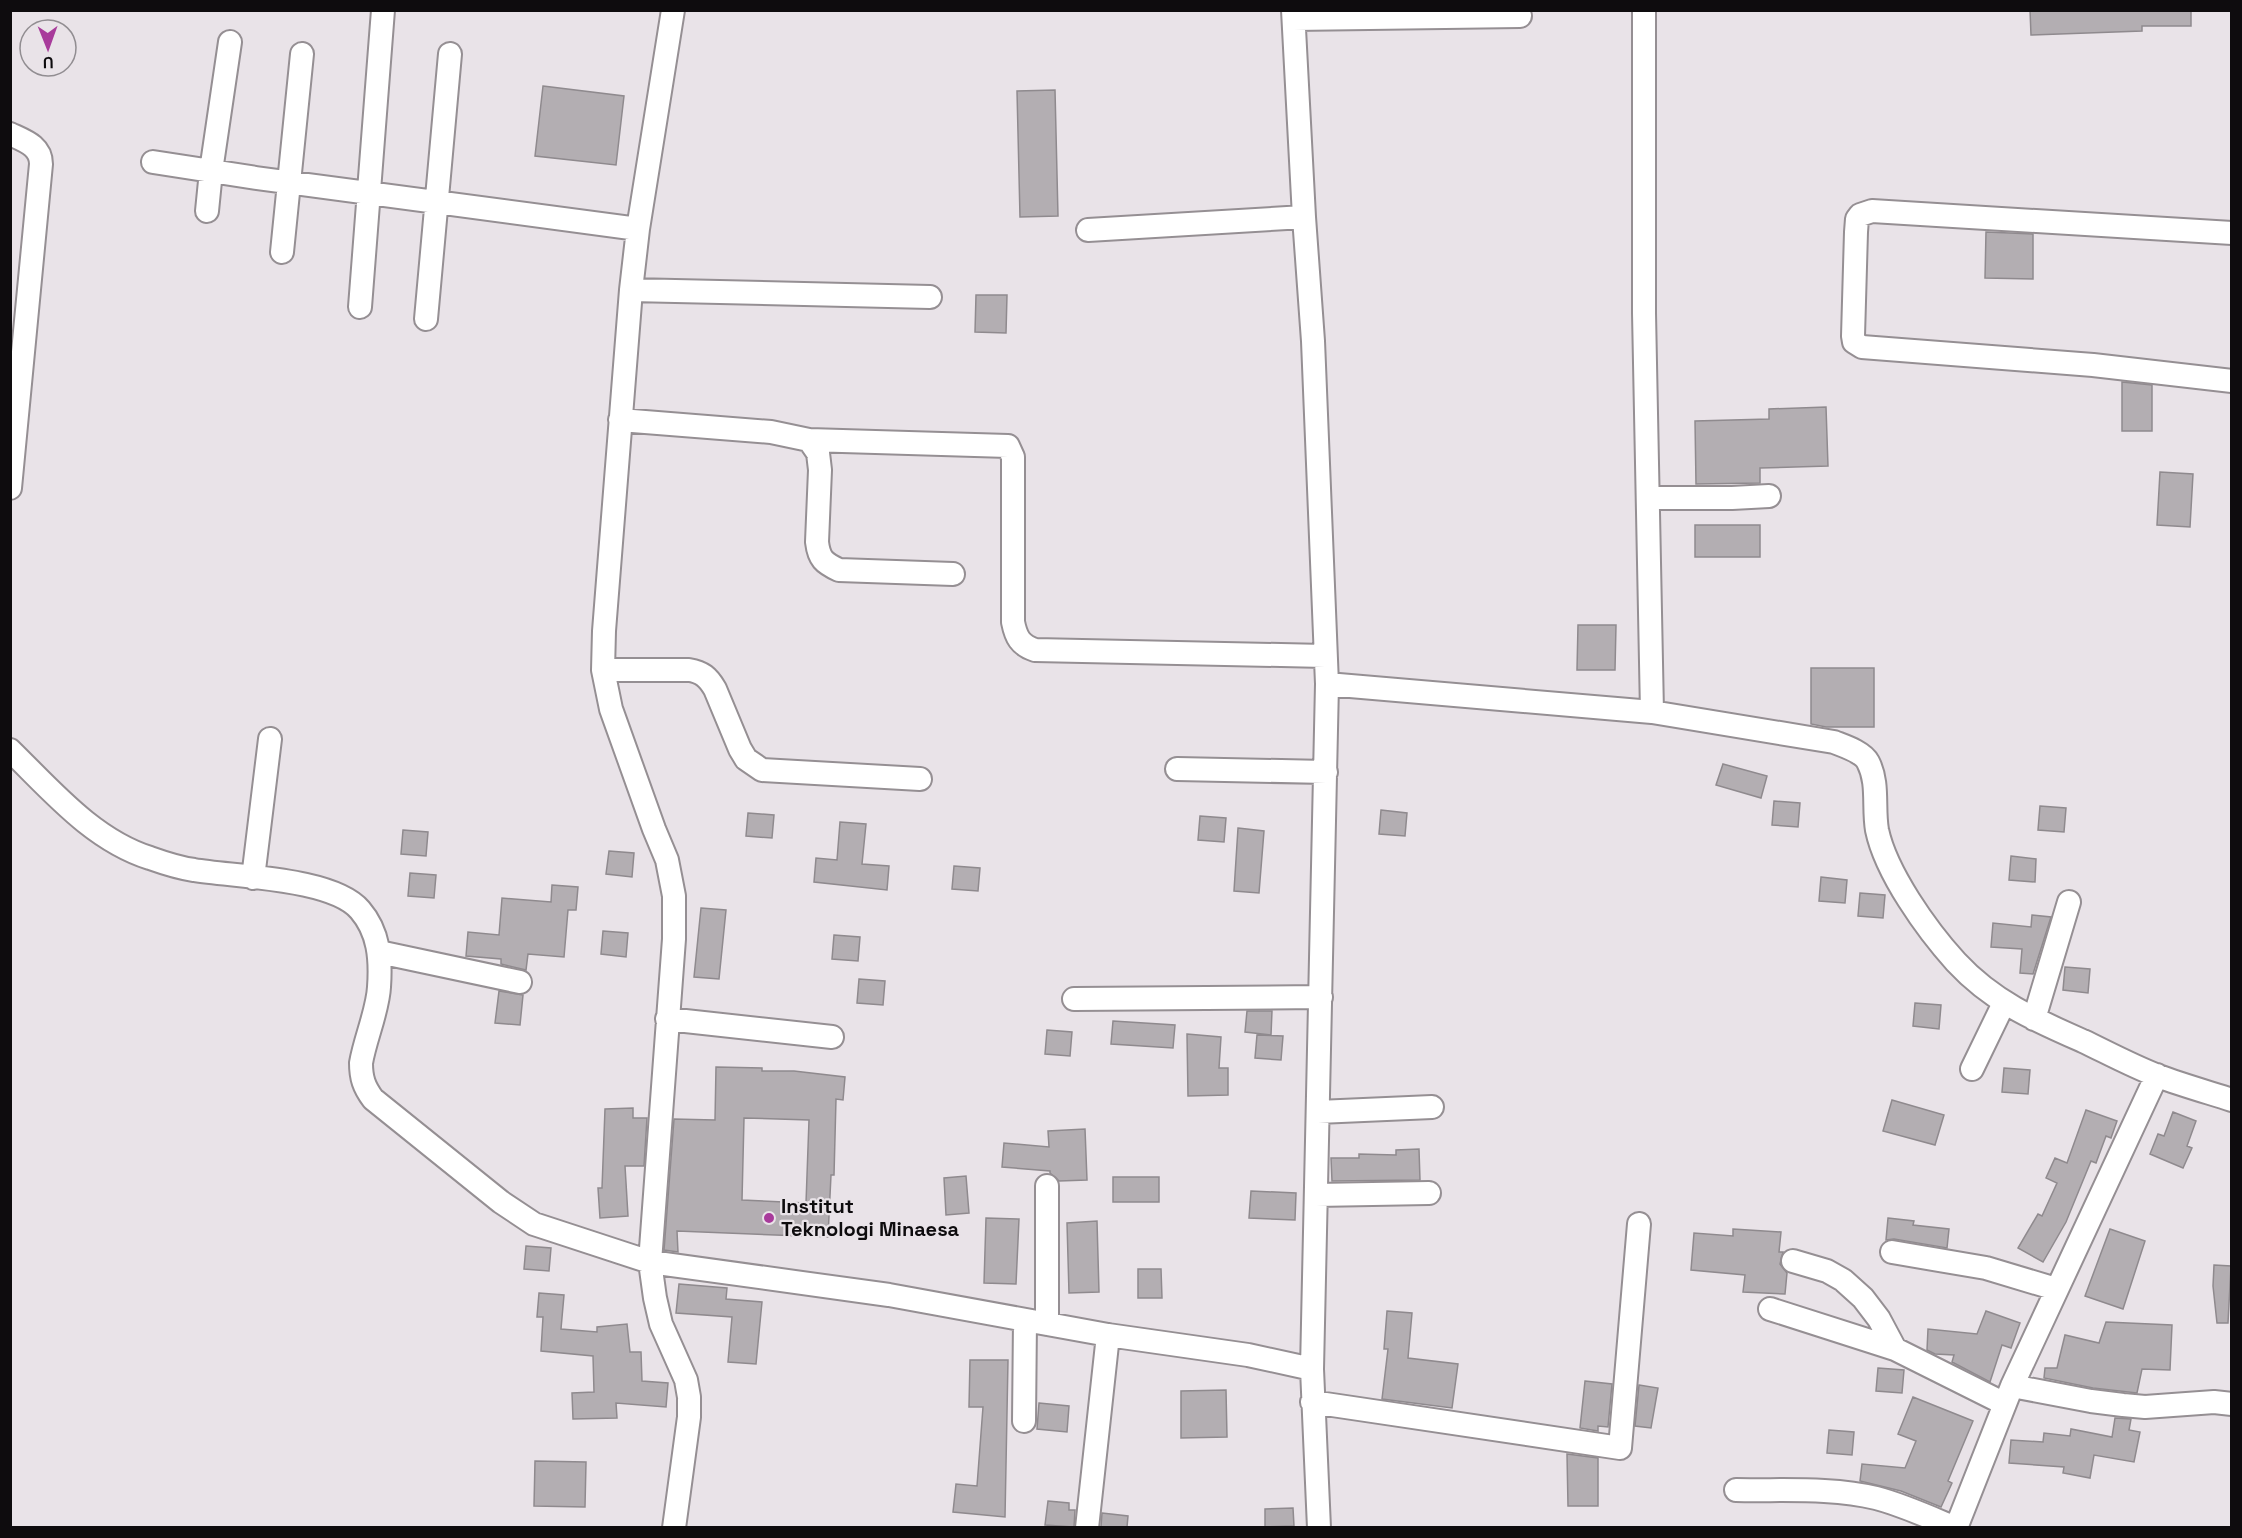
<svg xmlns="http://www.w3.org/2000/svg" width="2242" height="1538" font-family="'Space Grotesk',sans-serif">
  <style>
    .building { fill: #b3aeb2; stroke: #8f8a8e; stroke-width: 1.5; fill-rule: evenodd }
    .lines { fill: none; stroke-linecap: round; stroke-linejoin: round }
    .street-casing { stroke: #958f93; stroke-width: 26 }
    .street { stroke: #fff; stroke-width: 22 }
    .poi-dot { fill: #a83b9b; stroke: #e9e3e8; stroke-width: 2 }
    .labels { text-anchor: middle; stroke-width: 4.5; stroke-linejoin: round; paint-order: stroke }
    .poi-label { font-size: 20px; font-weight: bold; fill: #0e0c0e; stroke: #e9e3e8; text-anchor: start }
  </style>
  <rect width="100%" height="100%" fill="#e9e3e8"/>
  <path class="building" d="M2030,10H2191V26H2142V31L2031,35Z
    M543,86L624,96L616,165L535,156Z
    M1055,90L1058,216L1020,217L1017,91Z
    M1986,232L2033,234V279L1985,278Z
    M976,295H1007L1006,333L975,332Z
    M2122,382L2152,385V431H2122Z
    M1826,407L1828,466L1760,468V483L1696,484L1695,421L1769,419V409Z
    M2160,472L2193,474L2190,527L2157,525Z
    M1695,525H1760V557H1695Z
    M1578,625H1616L1615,670H1577Z
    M1811,668H1874V727H1826L1811,724Z
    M1723,764L1767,776L1761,798L1716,785Z
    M1774,801L1800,803L1798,827L1772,825Z
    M2040,806L2066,808L2064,832L2038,830Z
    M1381,810L1407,813L1405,836L1379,834Z
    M748,813L774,815L772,838L746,836Z
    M1200,816L1226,818L1224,842L1198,840Z
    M840,822L866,824L862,864L889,866L887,890L814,882L816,858L837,860Z
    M1238,828L1264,831L1259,893L1234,891Z
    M403,830L428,832L426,856L401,854Z
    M609,851L634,853L632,877L606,874Z
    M2011,856L2036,859L2035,882L2009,880Z
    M954,866L980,868L978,891L952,889Z
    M410,873L436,875L434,898L408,896Z
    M1821,877L1847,880L1845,903L1819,901Z
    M552,885L578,887L576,910H568L564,957L528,954L526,970L501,964V959L466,956L468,932L499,935L502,898L551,902Z
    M1860,893L1885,895L1883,918L1858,916Z
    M701,908L726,910L719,979L694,977Z
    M2032,915L2051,917L2033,974L2020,973L2022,949L1991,947L1993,923L2031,927Z
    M603,931L628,933L626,957L601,954Z
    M834,935L860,937L858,961L832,959Z
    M2065,967L2090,969L2088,993L2063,990Z
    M859,979L885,981L883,1005L857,1003Z
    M499,991L523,995L520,1025L495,1023Z
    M1915,1003L1941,1005L1939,1029L1913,1026Z
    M1247,1011H1272L1271,1035L1245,1032Z
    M1113,1021L1175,1025L1173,1048L1111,1044Z
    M1047,1030L1072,1032L1070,1056L1045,1054Z
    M1187,1034L1221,1037L1219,1068H1228V1095L1188,1096Z
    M1257,1035L1283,1036L1281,1060L1255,1058Z
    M716,1067L762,1068V1071H794L845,1077L843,1100L836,1099L834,1175H831L828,1237L677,1231L678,1252L664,1250L674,1119L715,1120ZM744,1118L809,1120L806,1203L742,1200Z
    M2004,1068L2030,1070L2028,1094L2002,1092Z
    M1892,1100L1944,1115L1935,1145L1883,1131Z
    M633,1108V1118H647L644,1166H625L628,1216L600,1218L598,1188H602L605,1109Z
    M2086,1110L2117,1121L2111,1138L2106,1136L2096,1163L2091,1161L2066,1222L2043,1262L2018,1248L2038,1214L2042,1216L2057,1183L2046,1178L2055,1158L2067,1163Z
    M2173,1112L2196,1121L2187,1146L2192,1148L2183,1168L2150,1154L2158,1134L2164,1136Z
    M1085,1129L1087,1180L1059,1181L1050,1173V1171L1002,1167L1004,1143L1049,1147L1048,1131Z
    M1419,1149L1420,1180L1332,1181L1331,1158H1359V1154L1396,1155V1150Z
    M966,1176L969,1213L946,1215L944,1178Z
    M1113,1177H1159V1202H1113Z
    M1251,1191L1296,1193L1295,1220L1249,1218Z
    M986,1218L1019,1219L1016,1284L984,1283Z
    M1888,1218L1914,1221L1913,1225L1949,1229L1947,1248L1894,1239L1886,1240Z
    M1097,1221L1099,1292L1069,1293L1067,1223Z
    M1733,1229L1781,1232L1779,1252H1783L1780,1264L1787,1273L1785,1294L1743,1292L1745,1275L1691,1270L1694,1233L1733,1236Z
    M2110,1229L2145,1241L2123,1309L2085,1296Z
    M526,1246L551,1248L549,1271L524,1269Z
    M2214,1265L2231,1266L2228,1323H2217L2213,1286Z
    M1138,1269H1161L1162,1298H1138Z
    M679,1284L727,1288L726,1299L762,1302L756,1364L728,1362L732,1317L676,1313Z
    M539,1293L564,1295L561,1329L597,1332V1327L627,1324L630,1352H641L642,1381L668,1383L666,1407L616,1403L617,1418L573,1419L572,1393L594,1392L593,1356L541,1351L543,1317H537Z
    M1387,1311L1412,1313L1408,1358L1458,1364L1452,1408L1382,1399L1388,1349H1384Z
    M1986,1311L2020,1323L2011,1348L2002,1345L1990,1382L1952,1362L1954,1355L1935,1354L1927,1350L1928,1329L1977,1334Z
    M2106,1322L2172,1325L2170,1370L2142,1369L2137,1393L2093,1388L2044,1378L2045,1368H2057L2065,1335L2099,1343Z
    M970,1360H1008L1005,1517L953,1512L956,1484L977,1486L983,1407H969Z
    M1878,1368L1904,1370L1902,1393L1876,1391Z
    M1585,1381L1612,1384L1608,1427L1598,1426V1431L1580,1428Z
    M1639,1385L1658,1388L1651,1428L1635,1426Z
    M1226,1390L1227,1437L1181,1438V1391Z
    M1913,1397L1973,1421L1948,1481L1952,1483L1941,1507L1901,1491L1860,1481L1862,1464L1905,1468L1916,1441L1898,1434Z
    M1039,1403L1069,1406L1067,1432L1037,1429Z
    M2115,1418L2131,1419L2129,1430L2140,1432L2134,1462L2094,1455L2090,1478L2063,1473L2064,1467L2009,1463L2011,1440L2043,1442L2044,1433L2070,1436L2071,1429L2112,1437Z
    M1829,1430L1854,1432L1852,1455L1827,1453Z
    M1567,1454L1598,1458V1506H1568Z
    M535,1461L586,1462L585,1507L534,1506Z
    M1048,1501L1069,1503V1510H1075L1074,1527L1045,1525Z
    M1293,1508L1294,1526L1265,1527V1509Z
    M1102,1513L1128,1516L1127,1527H1101Z"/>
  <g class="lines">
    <g class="street-casing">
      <path id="street" d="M673,10L638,229L631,290L604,631L603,670L611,709L654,829L667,860L674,896V939L650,1262L655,1298L661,1324L686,1380L689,1397V1417L674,1528
        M1293,10L1304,217L1313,341L1327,684L1312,1369L1319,1528
        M1644,10V313L1652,712L1834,742C1844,746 1863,752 1868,762C1879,783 1873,807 1877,830C1886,873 1927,930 1956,962C1993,1002 2035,1020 2083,1041C2108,1053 2132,1066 2158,1076C2182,1085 2207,1092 2232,1100
        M1294,19L1520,16
        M10,134C25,141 41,146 41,164L10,488
        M153,162L256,178L638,229
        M207,211L211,171L230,42
        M1088,230L1304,217
        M2232,233L1872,211L1860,215L1857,219L1856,232L1853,336L1854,342L1862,347L2093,365L2232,381
        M282,252L302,54
        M631,290L930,297
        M360,307L383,10
        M426,319L450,54
        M620,420L771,432L809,440L818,453L820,470L817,542C819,559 824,563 839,570L953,574
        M809,440L1008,446L1013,457V622C1016,637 1020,645 1035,650L1325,656
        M1648,498H1732L1769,496
        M603,670H689C702,672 708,677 715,689L740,749L746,759L762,770L920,779
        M1327,684L1652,712
        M10,750C52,791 93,840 150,858C164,863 179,868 194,870C236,877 333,878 360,910C379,932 381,959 379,987C378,1010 365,1039 361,1063C361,1078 364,1087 373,1099L501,1202L534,1224L650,1262L889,1295L1108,1335L1248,1355L1312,1369
        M1177,769L1326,772
        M253,878L270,739
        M379,952L520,982
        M1074,999L1321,997
        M667,1019L832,1037
        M2034,1019L2069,902
        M1972,1069L2004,1003
        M1318,1112L1432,1107
        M1047,1186V1324
        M1316,1195L1429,1193
        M1892,1252L1986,1268L2056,1289
        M1793,1261L1827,1271L1843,1280L1863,1298L1879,1319L1895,1349L2005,1404
        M1770,1309L1895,1349
        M2012,1386L2091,1401L2123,1405L2145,1407L2214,1402L2232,1404
        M1312,1402L1620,1448L1639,1224
        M1024,1421L1025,1320
        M1736,1490C1780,1491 1833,1487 1876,1498C1903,1505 1929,1517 1955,1528
        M1087,1528L1108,1335
        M1956,1528L2012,1386L2157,1075"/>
    </g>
    <use href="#street" class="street"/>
  </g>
  <circle class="poi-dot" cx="769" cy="1218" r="6"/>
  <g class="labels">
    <g class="poi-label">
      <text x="781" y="1213">Institut<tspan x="781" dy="23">Teknologi Minaesa</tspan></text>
    </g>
  </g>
  <rect width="2242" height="1538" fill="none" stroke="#0e0c0e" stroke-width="24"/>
  <g transform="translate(48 48) rotate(179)"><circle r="28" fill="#e9e3e8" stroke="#918d91" stroke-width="1.5"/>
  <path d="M0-4.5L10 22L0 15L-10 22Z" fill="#a83b9b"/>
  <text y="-9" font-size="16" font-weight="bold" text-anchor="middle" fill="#0e0c0e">U</text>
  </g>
</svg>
